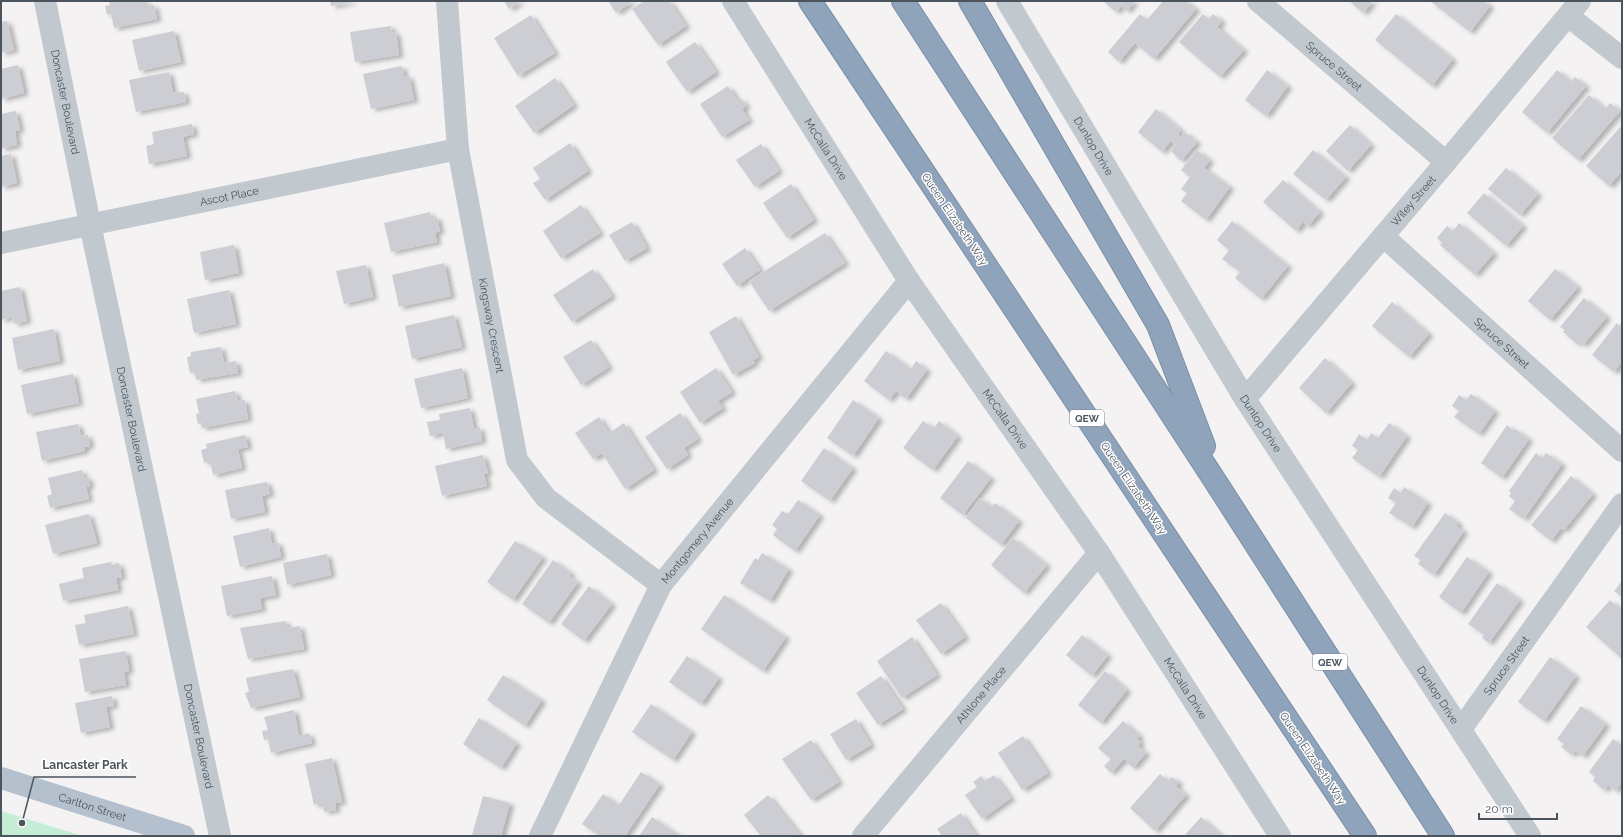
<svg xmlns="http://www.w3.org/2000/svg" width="1623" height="837" font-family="Raleway,sans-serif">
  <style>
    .green { fill: #c5ecd5 }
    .building { fill: #ccced3; filter: url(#shadow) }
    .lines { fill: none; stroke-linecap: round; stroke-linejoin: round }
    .highway-casing { stroke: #7a8ea7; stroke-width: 24 }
    .minor { stroke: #c1c8ce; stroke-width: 22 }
    .major { stroke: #b4c0cd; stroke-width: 22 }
    .highway { stroke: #8fa3bb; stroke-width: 22 }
    .labels { text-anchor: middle; stroke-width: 3; stroke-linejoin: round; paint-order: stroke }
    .shield { fill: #fff; stroke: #81878e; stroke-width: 1 }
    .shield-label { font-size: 10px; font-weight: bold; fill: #4b545d }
    .street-label { font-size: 11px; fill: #4b545d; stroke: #fff }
    .leader { fill: none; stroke: #4b545d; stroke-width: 1.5 }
    .callout-dot { fill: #4b545d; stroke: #fff; stroke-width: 1.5 }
    .callout-label { font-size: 12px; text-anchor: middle; font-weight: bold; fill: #4b545d; stroke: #fff; stroke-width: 3; stroke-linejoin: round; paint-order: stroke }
  </style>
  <defs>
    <filter id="shadow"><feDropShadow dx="4.5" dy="2.5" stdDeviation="2" flood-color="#0004"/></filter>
  </defs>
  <rect width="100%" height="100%" fill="#f4f2f2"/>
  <path class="green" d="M1,811L83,836H1Z"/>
  <path class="building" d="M109,1H146L147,6L154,5L157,19L114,28L111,14L107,15L105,6L110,5Z
    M330,1H352V2L331,6Z
    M504,1H521L509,9Z
    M608,1H633L616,13Z
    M644,1H669L686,26L658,45L632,9Z
    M1107,1H1135L1127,11L1121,6L1116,12L1105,3Z
    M1163,1H1186L1196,9L1154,59L1135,43L1119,62L1108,52L1140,14L1147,20Z
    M1349,1H1373L1363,13Z
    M1430,1H1484L1490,6L1470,32Z
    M1203,14L1209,19L1213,14L1222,21L1217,27L1244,50L1220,77L1179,42Z
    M1396,14L1453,59L1432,86L1375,40Z
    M531,15L555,53L518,76L494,38Z
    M7,21L14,50L1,53V22Z
    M391,26L392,33L396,32L399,55L355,62L350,32Z
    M174,31L181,62L139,71L132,40Z
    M695,42L716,72L687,92L666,62Z
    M18,65L24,93L1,99V69Z
    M402,66L404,77L409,76L414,100L371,109L363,74Z
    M1267,70L1288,86L1266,116L1245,100Z
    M1557,70L1571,82L1575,77L1586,86L1547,133L1522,112Z
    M169,72L173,93L184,92L186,102L136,112L129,80Z
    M555,78L574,105L534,133L515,106Z
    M728,86L738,101L742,99L746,106L742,109L749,120L722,137L700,104Z
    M1589,95L1605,109L1610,103L1620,111L1578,160L1552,138Z
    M1156,109L1181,130L1178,134L1181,137L1185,132L1197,142L1181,161L1171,151L1176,145L1171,141L1162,152L1138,132Z
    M16,111L20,130L15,131L17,145L1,149V114Z
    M192,124L194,134L183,137L187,156L149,164L146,146L154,144L152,132Z
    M1350,125L1371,145L1348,171L1326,151Z
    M1621,126L1622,171L1609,186L1586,166Z
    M570,143L588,171L545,200L533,183L540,179L533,168Z
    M761,144L779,171L755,187L736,160Z
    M1197,150L1210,160L1204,168L1230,187L1206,220L1181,201L1187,193L1181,189L1190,177L1181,170Z
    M1313,150L1346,177L1326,200L1293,174Z
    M11,154L17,183L1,187V156Z
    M1506,168L1538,194L1520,215L1488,189Z
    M1283,180L1320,212L1308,226L1303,222L1296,231L1263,202Z
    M791,184L814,220L787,238L763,203Z
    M1484,193L1523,226L1506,246L1467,213Z
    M581,205L600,233L561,258L543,231Z
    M430,212L431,218L437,217L440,231L435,233L437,242L391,252L384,223Z
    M1232,221L1288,266L1261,299L1235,278L1240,272L1222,259L1229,250L1217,240Z
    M632,222L647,248L625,261L609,235Z
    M1459,223L1494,253L1475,275L1440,245L1442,243L1437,238L1447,226L1453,231Z
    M825,233L845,263L769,311L749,281Z
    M234,245L239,273L205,280L200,252Z
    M745,248L760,270L737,286L722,264Z
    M444,263L451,296L399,307L392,275Z
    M366,265L373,297L344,304L336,271Z
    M593,269L612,296L572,322L553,295Z
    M1555,269L1578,287L1550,320L1528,301Z
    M20,287L27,321L14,324L12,317L1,320V291Z
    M229,290L236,324L194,333L187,299Z
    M1584,298L1607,317L1583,345L1579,341L1577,344L1563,332L1565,330L1560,327Z
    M1392,302L1429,334L1409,357L1372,326Z
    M454,315L462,347L412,359L405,326Z
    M736,316L759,357L753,360L755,363L733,375L709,332Z
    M1622,322V361L1614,372L1592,355L1617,323L1619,326Z
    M54,329L60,361L18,370L12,338Z
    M591,340L609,367L581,385L563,357Z
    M221,347L224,363L236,361L238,373L196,380L195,372L190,373L187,357L191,356V352Z
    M886,351L911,369L916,361L927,370L906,399L896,391L889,400L864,381Z
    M1325,358L1352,383L1326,413L1299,388Z
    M462,368L468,398L421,408L414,379Z
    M716,368L732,392L718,401L723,408L700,423L680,392Z
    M73,374L79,403L27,414L21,385Z
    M235,391L238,401L245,400L248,419L202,428L201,423L198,424L196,414L199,413L196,399Z
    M1471,394L1495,411L1479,434L1454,417L1459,411L1452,406L1459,395L1466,400Z
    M853,400L879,418L853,456L827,438Z
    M470,408L474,429L480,427L482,441L446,449L443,433L430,436L427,422L440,420L439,414Z
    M680,413L698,439L684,448L688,455L667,469L645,437Z
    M599,417L609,433L624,423L654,470L625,489L602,453L593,459L575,433Z
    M923,421L934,428L939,421L958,436L933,470L903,448Z
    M1389,423L1407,436L1379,477L1352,458L1358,450L1352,446L1359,434L1367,440L1371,433L1378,438Z
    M78,424L81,436L88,435L90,446L84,447L85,451L42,461L36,432Z
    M1507,425L1514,431L1515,429L1529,439L1502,478L1481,463Z
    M245,435L248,447L238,449L242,468L213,475L210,461L204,463L201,450L207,448L206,444Z
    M824,448L853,468L830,501L801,481Z
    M1536,453L1542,458L1546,453L1562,464L1524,519L1509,509L1515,501L1509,496L1511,493L1509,491Z
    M483,455L488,473L484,474L487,486L442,496L435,466Z
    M968,461L991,478L963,515L940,498Z
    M82,470L84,478L88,477L90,486L86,487L89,499L50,508L47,496L52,494L48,478Z
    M1571,476L1593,494L1564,530L1561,528L1551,541L1531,525Z
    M267,482L270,494L262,496L265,512L231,519L225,490Z
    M1404,487L1428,503L1412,527L1389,513L1396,503L1388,498L1394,488L1401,493Z
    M980,498L992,507L995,503L1019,521L1001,545L966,518Z
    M798,500L820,515L795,551L773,535L777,529L772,525L782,511L788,514Z
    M1445,513L1459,523L1456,526L1464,531L1434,575L1418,564L1421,560L1414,556Z
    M89,514L97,543L53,554L45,525Z
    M269,528L272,544L278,542L281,557L240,567L233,536Z
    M1013,538L1047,565L1024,593L991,565Z
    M515,541L543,557L513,600L487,582Z
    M762,553L789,569L770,601L740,583L755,558L758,560Z
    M327,554L331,575L287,585L283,563Z
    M1467,557L1489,572L1461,613L1439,597Z
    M553,560L571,573L569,576L578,582L549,623L522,604Z
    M111,562L112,565L119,563L122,577L116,578L118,590L63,601L59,584L84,578L82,568Z
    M272,576L276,595L260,598L262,609L227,616L221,586Z
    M1622,581V597L1614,591Z
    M1497,583L1520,600L1489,643L1482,638L1484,635L1468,624Z
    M589,586L612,604L584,641L561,624Z
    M724,595L786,637L763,671L701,629Z
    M1610,600L1622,611V659L1586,627Z
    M941,603L965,637L941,654L916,620Z
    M128,606L134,634L79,645L75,625L86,623L84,615Z
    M286,621L287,628L300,626L304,649L248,659L240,628Z
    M1082,635L1108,655L1092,676L1066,655Z
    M912,637L937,675L902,698L877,661Z
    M126,651L129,671L124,672L126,685L85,692L79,659Z
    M687,656L719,678L701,704L669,682Z
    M1550,657L1576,676L1544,721L1518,702Z
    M293,669L300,697L251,708L245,693L249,692L246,678Z
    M1105,671L1127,690L1101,723L1078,705Z
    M503,675L542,700L525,726L487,700Z
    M881,676L903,709L878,725L856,693Z
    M112,696L114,706L106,707L110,727L81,733L75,703Z
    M651,704L692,732L673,760L632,732Z
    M1581,706L1606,724L1583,756L1575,751L1572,755L1561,747L1564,744L1557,739Z
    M294,710L299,736L309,733L312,743L271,753L268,739L264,740L262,731L268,730L264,717Z
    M479,718L517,743L501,768L463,744Z
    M856,719L871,745L846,760L830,734Z
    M1123,721L1140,736L1137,739L1141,742L1138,746L1146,753L1133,768L1124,759L1111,773L1104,766L1111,759L1098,748Z
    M1023,736L1048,773L1022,790L998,753Z
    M1613,739L1622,745V782L1616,791L1608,785L1604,790L1593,781L1595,777L1589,772Z
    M811,740L839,782L811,800L782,759Z
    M332,758L342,802L335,803L336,810L324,812L322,803L314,805L305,764Z
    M641,772L660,784L625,836H600L582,824L603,794L619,805Z
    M1160,774L1168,781L1172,777L1179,782L1176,786L1186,795L1155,831L1130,808Z
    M994,775L1011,798L982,819L965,795L977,787L973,782L981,776L985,781Z
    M768,795L801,836H761L744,815Z
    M483,796L510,803L501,836L472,835Z
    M961,813L976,836H942L937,829Z
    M652,817L680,836H639Z
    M1201,817L1222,836H1184Z"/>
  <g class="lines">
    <g class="highway-casing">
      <path id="highway" d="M810,1L1365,836
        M903,1L1219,487L1443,836
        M970,1L1158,325L1204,446"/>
    </g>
    <g class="minor">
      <path id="s1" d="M45,1L90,224L220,836"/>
      <path id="s2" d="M447,1L458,149L517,460L546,498L661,585"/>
      <path id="s3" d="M733,1L909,281L1099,553L1280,836"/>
      <path id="s4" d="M1007,1L1245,399L1530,836"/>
      <path id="s5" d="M1258,1L1446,162"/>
      <path d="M1568,16L1622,58"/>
      <path id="s6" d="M1383,236L1622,451"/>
      <path id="s7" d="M1,243L458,149"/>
      <path id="s8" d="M1245,399L1446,162L1580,1"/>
      <path id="s9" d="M1461,729L1622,504"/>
      <path id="s10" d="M540,836L661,585L909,281"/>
      <path id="s11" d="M863,836L1099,553"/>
    </g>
    <path class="major" id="s12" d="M1,778L184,836"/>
    <use href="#highway" class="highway"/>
  </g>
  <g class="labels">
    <g class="shield">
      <rect x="1070" y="410" width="34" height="16" rx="3"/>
      <rect x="1313" y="654" width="34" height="16" rx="3"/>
    </g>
    <g class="shield-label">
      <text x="1087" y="422">QEW</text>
      <text x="1330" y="666">QEW</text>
    </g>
    <g class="street-label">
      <text dy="4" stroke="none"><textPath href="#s5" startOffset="100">Spruce Street</textPath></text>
      <text dy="4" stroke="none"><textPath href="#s1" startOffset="103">Doncaster Boulevard</textPath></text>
      <text dy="4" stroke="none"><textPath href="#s4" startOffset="169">Dunlop Drive</textPath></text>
      <text dy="4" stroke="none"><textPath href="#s3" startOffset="175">McCalla Drive</textPath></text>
      <text dy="4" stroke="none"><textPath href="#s7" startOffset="233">Ascot Place</textPath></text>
      <text dy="4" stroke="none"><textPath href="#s8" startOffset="260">Wiley Street</textPath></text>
      <text transform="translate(955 219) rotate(56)" y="4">Queen Elizabeth Way</text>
      <text dy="4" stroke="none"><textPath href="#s2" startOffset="328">Kingsway Crescent</textPath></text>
      <text dy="4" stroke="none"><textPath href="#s6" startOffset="160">Spruce Street</textPath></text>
      <text dy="4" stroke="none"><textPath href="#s1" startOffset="427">Doncaster Boulevard</textPath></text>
      <text dy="4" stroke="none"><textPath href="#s3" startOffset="499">McCalla Drive</textPath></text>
      <text dy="4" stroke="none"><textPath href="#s4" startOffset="493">Dunlop Drive</textPath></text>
      <text transform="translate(1134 488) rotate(56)" y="4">Queen Elizabeth Way</text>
      <text dy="4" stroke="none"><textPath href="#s10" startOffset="336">Montgomery Avenue</textPath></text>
      <text dy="4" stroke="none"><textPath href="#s9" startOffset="78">Spruce Street</textPath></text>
      <text dy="4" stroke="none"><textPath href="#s3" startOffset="823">McCalla Drive</textPath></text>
      <text dy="4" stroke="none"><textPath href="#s4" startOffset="817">Dunlop Drive</textPath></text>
      <text dy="4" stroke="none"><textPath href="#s11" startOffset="184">Athlone Place</textPath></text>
      <text dy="4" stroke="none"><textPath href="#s1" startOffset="751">Doncaster Boulevard</textPath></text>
      <text transform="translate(1313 758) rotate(56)" y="4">Queen Elizabeth Way</text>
      <text dy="4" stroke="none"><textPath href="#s12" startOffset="96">Carlton Street</textPath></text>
    </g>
  </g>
  <path class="leader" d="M22 823L34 777H136"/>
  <circle class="callout-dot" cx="22" cy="823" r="4"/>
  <g class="callout-label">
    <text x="85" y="769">Lancaster Park</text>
  </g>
  <rect width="1623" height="837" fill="none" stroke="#4b545d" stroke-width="4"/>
  <path d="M1479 813v6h78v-6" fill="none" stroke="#4b545d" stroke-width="2"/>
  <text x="1485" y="813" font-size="12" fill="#4b545d" stroke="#ffffff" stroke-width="3" paint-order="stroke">20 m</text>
</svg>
